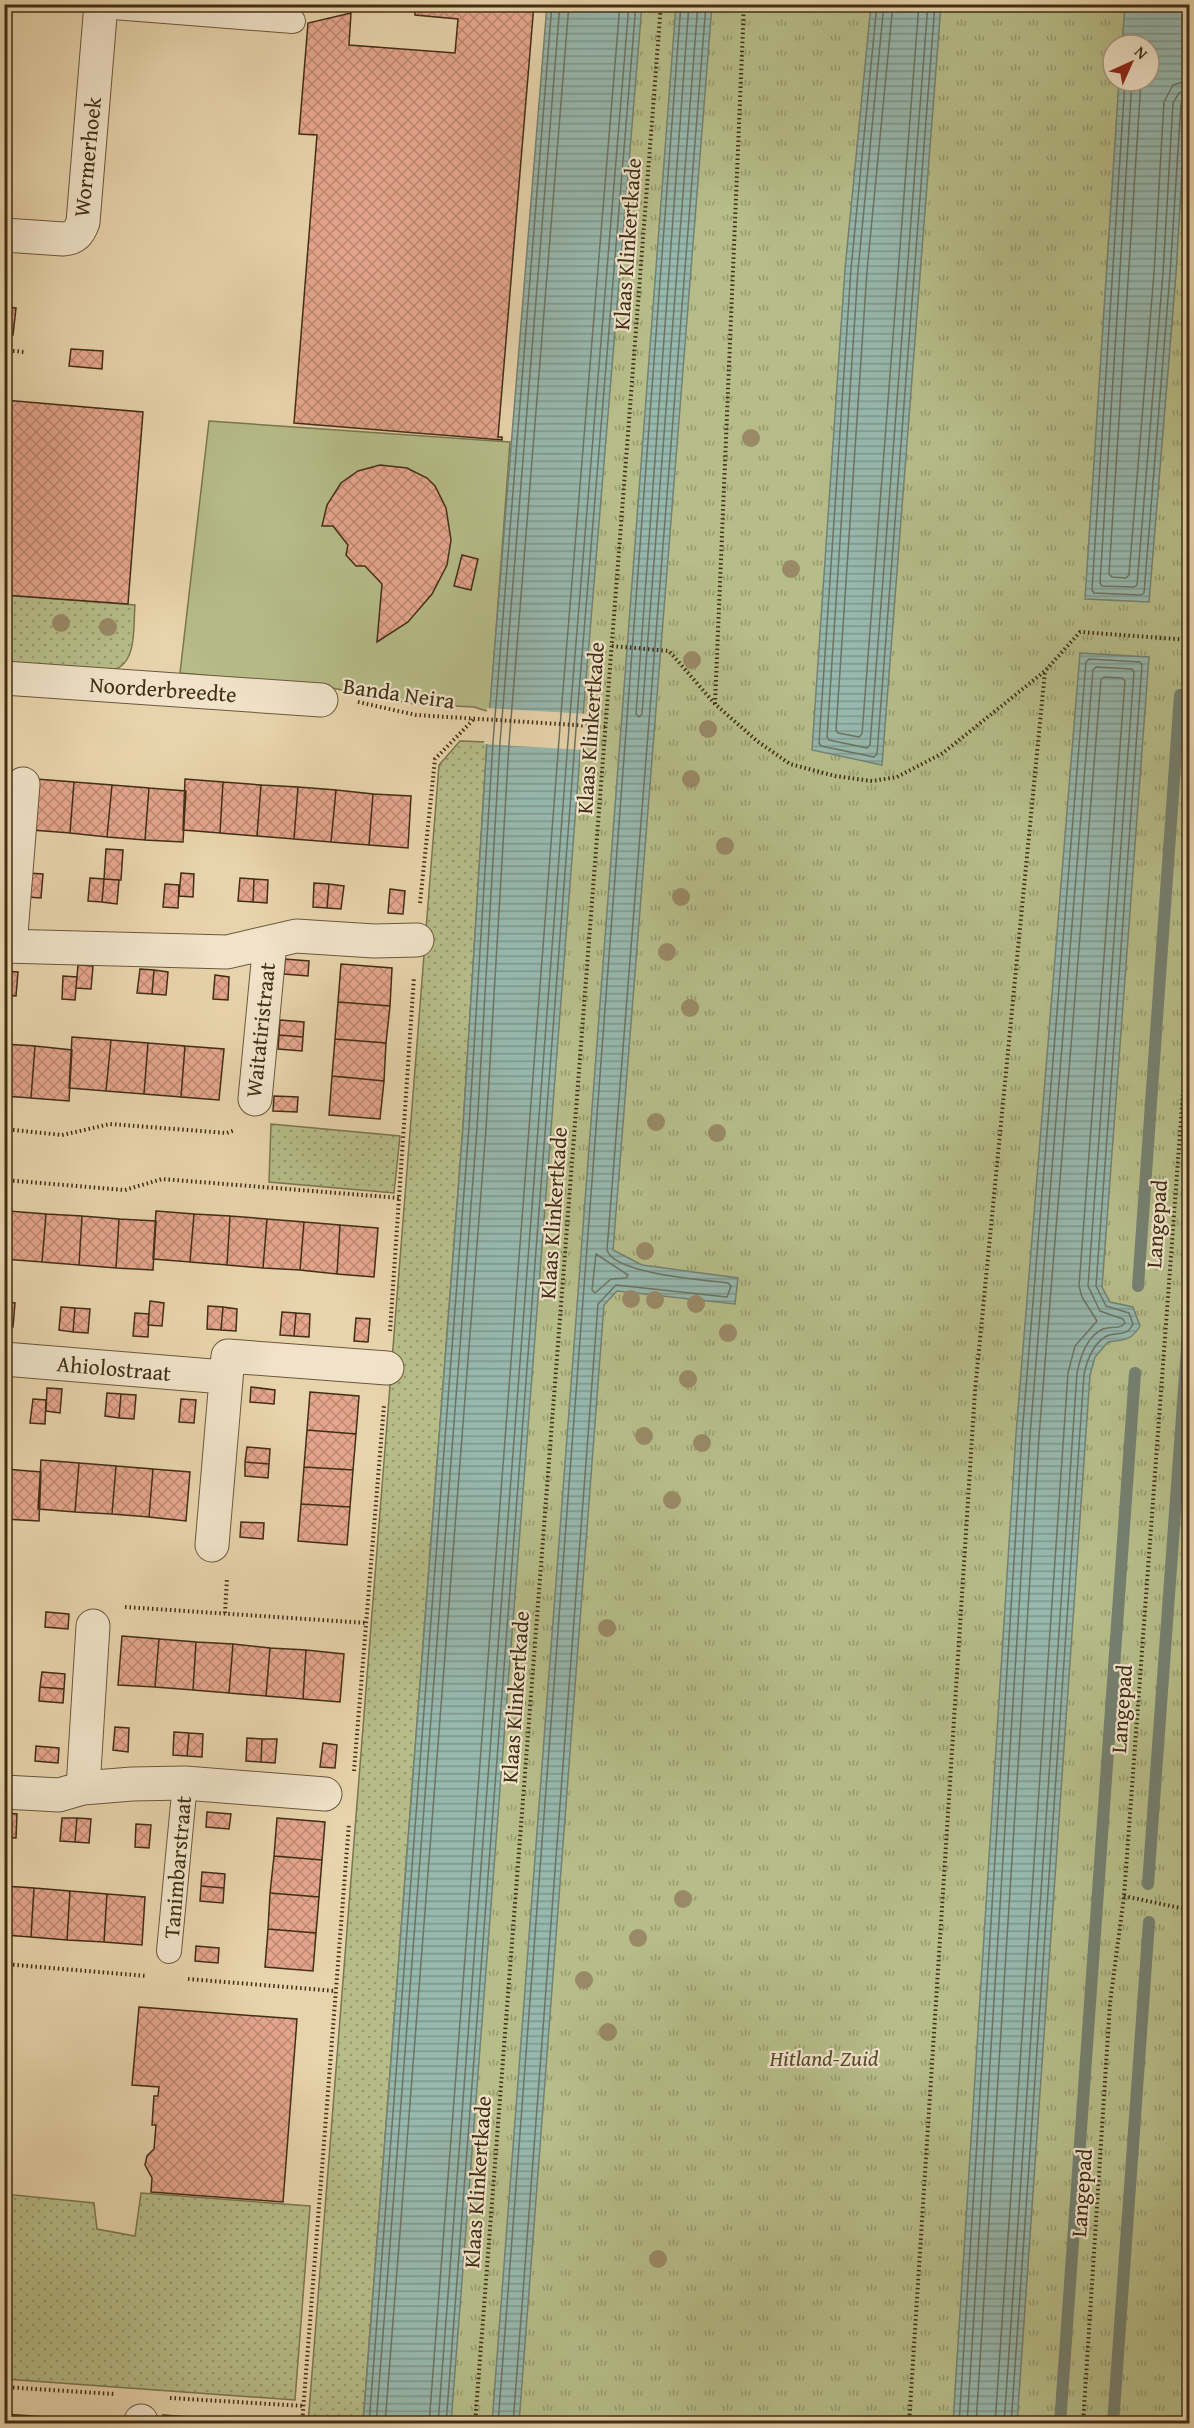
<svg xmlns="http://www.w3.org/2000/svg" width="1194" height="2428" font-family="'Gentium Book Plus',serif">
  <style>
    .grass { fill: url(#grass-dots); stroke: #7c7650; stroke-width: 1.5 }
    .park { fill: url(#park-tufts); stroke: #7c7650; stroke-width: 1.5; fill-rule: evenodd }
    .garden { fill: #b6bd89; stroke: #7c7650; stroke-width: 1.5 }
    .water { fill: url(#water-rules); stroke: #758171; stroke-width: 1.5 }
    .pier { fill: #e8d4ac }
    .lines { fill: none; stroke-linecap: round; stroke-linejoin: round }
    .shore { stroke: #6c7362; stroke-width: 1.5 }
    .stream { stroke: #758171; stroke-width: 12 }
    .building { fill: url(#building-cross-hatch); stroke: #412e16; stroke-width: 1.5 }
    .lane-casing { stroke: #6b583c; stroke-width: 26 }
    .street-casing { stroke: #6b583c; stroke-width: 35 }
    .path { stroke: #412e16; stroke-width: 4; stroke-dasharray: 1.5 3; stroke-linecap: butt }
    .lane { stroke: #f0e3c9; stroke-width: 24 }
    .street { stroke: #f0e3c9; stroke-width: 33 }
    .tree { fill: #998966 }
    .labels { text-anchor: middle; stroke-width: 4.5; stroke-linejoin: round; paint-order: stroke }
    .street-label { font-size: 22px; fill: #412e16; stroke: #f0e3c9 }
    .park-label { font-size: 22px; font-style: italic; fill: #584b2d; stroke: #f0e3c9 }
  </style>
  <defs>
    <pattern id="grass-dots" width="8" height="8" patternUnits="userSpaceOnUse" patternTransform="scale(1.5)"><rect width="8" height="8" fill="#b6bd89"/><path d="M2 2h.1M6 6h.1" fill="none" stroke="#969a6f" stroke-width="1.8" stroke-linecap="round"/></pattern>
    <pattern id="park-tufts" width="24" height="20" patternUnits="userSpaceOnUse" patternTransform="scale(1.5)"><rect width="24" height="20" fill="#b6bd89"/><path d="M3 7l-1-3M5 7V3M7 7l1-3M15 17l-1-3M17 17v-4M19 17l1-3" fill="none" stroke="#969a6f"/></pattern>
    <pattern id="water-rules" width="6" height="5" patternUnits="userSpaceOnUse" patternTransform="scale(1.5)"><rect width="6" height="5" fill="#97b8ae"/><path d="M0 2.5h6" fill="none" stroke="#7d968d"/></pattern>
    <pattern id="building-cross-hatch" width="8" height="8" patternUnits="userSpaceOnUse" patternTransform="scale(1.5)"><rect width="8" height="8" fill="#e6a68e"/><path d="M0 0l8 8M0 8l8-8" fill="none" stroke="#bc8873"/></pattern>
  </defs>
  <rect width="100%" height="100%" fill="#e8d4ac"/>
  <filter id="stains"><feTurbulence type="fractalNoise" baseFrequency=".00333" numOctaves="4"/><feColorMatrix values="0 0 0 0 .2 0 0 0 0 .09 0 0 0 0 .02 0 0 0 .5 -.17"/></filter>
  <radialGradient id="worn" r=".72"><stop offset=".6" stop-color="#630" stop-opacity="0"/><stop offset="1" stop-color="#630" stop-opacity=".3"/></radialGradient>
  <path class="grass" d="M4,595L135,605C133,625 138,665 112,670L5,662Z
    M460,741L487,742L463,1127L363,2423L308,2424L439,765Z
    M271,1124L400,1136L394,1193L269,1182Z
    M141,2193L310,2206L295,2400L5,2379V2194L94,2203L97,2229L135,2236Z"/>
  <path class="park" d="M623,5H1189V2423L427,2424ZM1113,45H1149V81H1113Z"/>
  <path class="garden" d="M209,421L510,442L490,712L474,707L414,704L327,687L180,673Z"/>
  <path class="water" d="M547,5H642L583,716L451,2423L363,2424L463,1127L487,742Z
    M676,5H712L613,1250L642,1265L738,1278L735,1304L617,1291L604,1305L519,2423H492Z
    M871,5H941L882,765L812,750L845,269Z
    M1125,5H1190L1189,56L1176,274L1149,602L1085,599L1119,81H1149V45H1122Z
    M1080,653L1149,657L1102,1287L1110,1302L1133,1307L1140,1326C1132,1340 1124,1340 1108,1342L1095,1357L1090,1375L1017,2423H953L1016,1434Z"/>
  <path class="pier" d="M487,708L587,714L585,750L484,744Z"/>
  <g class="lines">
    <path class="shore" d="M689,4L636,714L639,717L642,714L698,4
      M877,4L851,269L819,743L821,746L874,757L877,754L935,4
      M884,4L858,270L827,737L829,740L867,748L870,745L928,4
      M893,4L867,271L836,730L838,733L859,737L862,734L919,4
      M1125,81L1092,590L1094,593L1141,595L1144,593L1170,274L1181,104L1183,98L1190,97
      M1132,81L1100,583L1102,586L1134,587L1137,585L1163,273L1173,103L1179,93L1190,89
      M1141,81L1109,574L1112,577L1126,578L1129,575L1154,273L1164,102L1173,85L1190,80
      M596,1254L628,1275L626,1278L611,1279L595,1293L592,1290Z
      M369,2424L469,1127L493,742L552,4
      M376,2424L477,1128L500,743L560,4
      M385,2424L486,1129L509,744L569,4
      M429,2424L561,714L620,4
      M438,2424L570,715L629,4
      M446,2424L577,716L636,4
      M498,2424L681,4
      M513,2424L598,1304L616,1285L727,1297L731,1286L728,1283C705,1280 614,1274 607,1250L706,4
      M959,2424L1022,1435L1086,662L1089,659L1140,662L1142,665L1096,1286L1106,1306L1129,1313L1133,1324C1126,1339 1116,1330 1105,1337C1092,1345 1087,1361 1084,1374L1011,2424
      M967,2424L1030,1435L1093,670L1096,667L1132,669L1134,672L1088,1286L1100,1311L1123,1319L1125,1323C1119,1330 1111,1326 1103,1329C1087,1336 1080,1358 1077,1373L1004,2424
      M976,2424L1039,1436L1101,679L1104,677L1122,678L1125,681L1079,1286L1082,1297L1097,1321L1075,1346L1068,1373L995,2424"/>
    <path class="stream" d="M1138,1286L1180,695
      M1148,1884L1190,1306
      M1060,2424L1135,1373
      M1113,2424L1149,1922"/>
  </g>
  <path class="building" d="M415,4H534L498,437H502V440L294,423L317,135L299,134L308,23L351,13L349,45L455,53L458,19L415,15Z
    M4,307L16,308L13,335L4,334Z
    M71,349L103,351L102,369L69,366Z
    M4,400L143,412L128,604L4,595Z
    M380,465L407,468L427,478L435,486L446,508L451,540L447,565L432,594L408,622L377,642L382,584L365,566H356L346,555L348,545L333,526H322L327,505L341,483L358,471Z
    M462,555L478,559L471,590L454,586Z
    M36,779L74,782L70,833L32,830Z
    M185,779L223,782L220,833L183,830Z
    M74,782L112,785L107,837L70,833Z
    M223,782L261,785L257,836L220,833Z
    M112,785L149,788L145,840L107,837Z
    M261,785L298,787L294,839L257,836Z
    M298,787L336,790L331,842L294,839Z
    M149,788L186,791L183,842L145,840Z
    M336,790L373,794L369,845L331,842Z
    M373,794L411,796L408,848L369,845Z
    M106,849L123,850L121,880L104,879Z
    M28,873L43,874L41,898L27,897Z
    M181,873L194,874L193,897L179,896Z
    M90,878L104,879L102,902L88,901Z
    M240,878L254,879L253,902L238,901Z
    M104,879L119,880L117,904L102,902Z
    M254,879L268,880L267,903L253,902Z
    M314,883L329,884L327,908L313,907Z
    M165,884L179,885L178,908L163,907Z
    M329,884L344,886L341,909L327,908Z
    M390,889L405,891L403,914L388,913Z
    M285,959L309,961L308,976L284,974Z
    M341,964L392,968L390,1006L338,1002Z
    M78,965L93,966L91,989L76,988Z
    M140,969L154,970L152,994L137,993Z
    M154,970L168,972L166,995L152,994Z
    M4,971L18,972L16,996L4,995Z
    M215,975L229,977L228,1000L213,999Z
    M63,976L77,977L75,1000L62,999Z
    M338,1002L390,1006L386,1043L335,1039Z
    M280,1020L304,1022L303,1037L279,1035Z
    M279,1035L303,1037L302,1051L278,1049Z
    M72,1037L111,1040L106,1091L69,1088Z
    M335,1039L386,1043L384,1081L332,1076Z
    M111,1040L148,1043L144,1094L106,1091Z
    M148,1043L185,1046L181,1097L144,1094Z
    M4,1044L35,1046L31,1098L4,1096Z
    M35,1046L72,1050L69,1101L31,1098Z
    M185,1046L224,1049L219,1100L181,1097Z
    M332,1076L384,1081L380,1119L329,1115Z
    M274,1096L298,1097L297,1112L273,1111Z
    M8,1211L46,1214L42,1262L4,1259Z
    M156,1211L194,1214L190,1262L153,1259Z
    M46,1214L82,1216L79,1265L42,1262Z
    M194,1214L230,1216L227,1265L190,1262Z
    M82,1216L119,1219L116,1268L79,1265Z
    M230,1216L267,1219L263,1268L227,1265Z
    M119,1219L156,1221L153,1270L116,1268Z
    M267,1219L304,1222L300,1270L263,1268Z
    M304,1222L340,1225L337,1274L300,1270Z
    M340,1225L378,1228L374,1277L337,1274Z
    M150,1301L164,1303L162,1326L148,1325Z
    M4,1302L15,1303L13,1327L4,1326Z
    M208,1306L223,1307L221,1330L207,1329Z
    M61,1307L75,1308L73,1332L59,1330Z
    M223,1307L237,1309L236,1331L221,1330Z
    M75,1308L90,1309L88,1333L73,1332Z
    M282,1312L296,1313L294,1336L280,1335Z
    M135,1313L149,1314L148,1337L133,1336Z
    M296,1313L310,1314L309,1337L294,1336Z
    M356,1318L370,1319L368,1342L354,1341Z
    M251,1387L275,1390L274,1404L250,1402Z
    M47,1388L62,1389L60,1413L46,1411Z
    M310,1392L359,1396L356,1434L307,1430Z
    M107,1393L121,1394L119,1418L105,1416Z
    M121,1394L136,1395L134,1419L119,1418Z
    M33,1399L46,1400L45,1424L30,1423Z
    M181,1399L196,1400L194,1423L179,1422Z
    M307,1430L356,1434L353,1470L304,1467Z
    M247,1447L270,1449L269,1464L245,1462Z
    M41,1460L79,1463L75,1512L38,1509Z
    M245,1462L269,1464L268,1478L245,1476Z
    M79,1463L116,1466L112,1514L75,1512Z
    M116,1466L153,1469L149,1517L112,1514Z
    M304,1467L353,1470L350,1507L301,1504Z
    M5,1469L41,1472L39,1521L4,1519Z
    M153,1469L190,1472L186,1521L149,1517Z
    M301,1504L350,1507L347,1545L298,1541Z
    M241,1522L264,1523L263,1539L240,1537Z
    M46,1612L69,1614L68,1629L45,1627Z
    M122,1636L159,1639L155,1687L118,1685Z
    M159,1639L196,1642L193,1690L155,1687Z
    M196,1642L233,1644L229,1693L193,1690Z
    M233,1644L270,1648L266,1696L229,1693Z
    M270,1648L306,1650L303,1699L266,1696Z
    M306,1650L344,1654L340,1702L303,1699Z
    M42,1672L65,1674L64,1689L40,1687Z
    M40,1687L64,1689L63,1703L39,1701Z
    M115,1727L129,1728L128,1752L113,1750Z
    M174,1732L189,1733L187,1756L173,1755Z
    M189,1733L203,1734L202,1757L187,1756Z
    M247,1738L262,1739L261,1762L246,1761Z
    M262,1739H277L275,1763L261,1762Z
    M323,1743L337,1745L335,1768L320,1767Z
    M36,1746L59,1748L58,1763L35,1761Z
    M207,1812L231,1814L229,1829L206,1827Z
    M4,1813L17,1814L16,1838L4,1837Z
    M62,1818H77L75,1842L60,1841Z
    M77,1818L91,1819L89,1843L75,1842Z
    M277,1818L325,1822L322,1860L274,1856Z
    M136,1824L151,1825L149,1848L135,1847Z
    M274,1856L322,1860L319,1897L270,1893Z
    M202,1872L225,1874L224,1888L201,1886Z
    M4,1886L34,1888L31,1937L4,1935Z
    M201,1886L224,1888L223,1903L200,1901Z
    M34,1888L70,1891L67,1940L31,1937Z
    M70,1891L107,1894L104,1942L67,1940Z
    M270,1893L319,1897L316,1933L268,1929Z
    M107,1894L145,1897L142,1945L104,1942Z
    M268,1929L316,1933L313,1971L265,1967Z
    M196,1946L219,1948L218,1963L195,1961Z
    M139,2007L297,2019L283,2202L151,2192L152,2178L145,2165L147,2156L154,2149L156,2125H152L154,2096H158L159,2087L132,2085Z
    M4,2414L32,2416L31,2424H4Z
    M163,2415L187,2417L186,2424H162Z
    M32,2416L69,2419V2424H31Z
    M69,2419L108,2422V2424H69Z"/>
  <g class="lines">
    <g class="lane-casing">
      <path id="lane" d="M101,6L293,21
        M169,1951L185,1783"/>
    </g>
    <g class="street-casing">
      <path id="street" d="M4,235L63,239C75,238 79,233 83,222L101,4
        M4,678L321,700
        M4,946L227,952L296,936L374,941L417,940
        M10,946L23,784
        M255,1099L270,942
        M4,1359L224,1377
        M212,1545L228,1356L387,1368
        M83,1788L93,1626
        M4,1792L59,1795L83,1788L132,1784L185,1783L325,1794
        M141,2424V2421"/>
    </g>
    <path class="path" d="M4,350L24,352
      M612,646L669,651L715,704L757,741L790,764L835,776L872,781L897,777L943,753L1045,671L1080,632L1190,640
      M358,702L416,715L607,727
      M715,704L744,4
      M420,903L435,759L473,720
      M4,1129L62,1135L110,1124L227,1133L235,1130
      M4,1180L125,1190L162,1179L400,1198
      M390,1331L414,977
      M125,1607L367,1623
      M225,1613L227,1578
      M354,1771L384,1405
      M1124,1896L1190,1910
      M4,1964L147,1976
      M188,1979L336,1991
      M4,2387L114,2394
      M170,2398L304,2406
      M302,2424L349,1823
      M475,2424L661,4
      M909,2424L975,1391L1045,671
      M1083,2424L1110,2003L1124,1896L1190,997"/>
    <use href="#lane" class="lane"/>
    <use href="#street" class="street"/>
  </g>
  <g class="tree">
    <circle cx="751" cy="438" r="9"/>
    <circle cx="791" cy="569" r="9"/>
    <circle cx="61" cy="623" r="9"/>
    <circle cx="108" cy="627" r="9"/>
    <circle cx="692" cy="660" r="9"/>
    <circle cx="708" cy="729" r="9"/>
    <circle cx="691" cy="779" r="9"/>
    <circle cx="725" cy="846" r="9"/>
    <circle cx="681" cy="897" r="9"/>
    <circle cx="667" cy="952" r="9"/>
    <circle cx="690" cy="1008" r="9"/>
    <circle cx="656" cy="1122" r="9"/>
    <circle cx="717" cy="1133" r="9"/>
    <circle cx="645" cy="1251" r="9"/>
    <circle cx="631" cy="1299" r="9"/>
    <circle cx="655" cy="1300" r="9"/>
    <circle cx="696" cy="1304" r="9"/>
    <circle cx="728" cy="1333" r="9"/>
    <circle cx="688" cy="1379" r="9"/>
    <circle cx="644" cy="1436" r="9"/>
    <circle cx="702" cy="1443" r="9"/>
    <circle cx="672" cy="1500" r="9"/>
    <circle cx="607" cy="1628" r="9"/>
    <circle cx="683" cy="1899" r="9"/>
    <circle cx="638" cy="1938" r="9"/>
    <circle cx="584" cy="1980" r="9"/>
    <circle cx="608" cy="2032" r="9"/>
    <circle cx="658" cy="2259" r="9"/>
  </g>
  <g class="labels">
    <g class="street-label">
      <text transform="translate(87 157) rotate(-84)" y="8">Wormerhoek</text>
      <text transform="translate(627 244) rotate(-86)" y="8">Klaas Klinkertkade</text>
      <text transform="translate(163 689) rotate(4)" y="8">Noorderbreedte</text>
      <text transform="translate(399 693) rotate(8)" y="8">Banda Neira</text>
      <text transform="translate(590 728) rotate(-86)" y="8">Klaas Klinkertkade</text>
      <text transform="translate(260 1030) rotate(-84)" y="8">Waitatiristraat</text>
      <text transform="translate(553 1213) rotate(-86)" y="8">Klaas Klinkertkade</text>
      <text transform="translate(1156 1224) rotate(-86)" y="8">Langepad</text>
      <text transform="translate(114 1368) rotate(5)" y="8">Ahiolostraat</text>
      <text transform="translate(515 1697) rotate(-86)" y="8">Klaas Klinkertkade</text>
      <text transform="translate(1121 1709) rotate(-86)" y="8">Langepad</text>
      <text transform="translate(177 1867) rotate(-85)" y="8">Tanimbarstraat</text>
      <text transform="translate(477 2182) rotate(-86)" y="8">Klaas Klinkertkade</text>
      <text transform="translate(1081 2193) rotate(-86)" y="8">Langepad</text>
    </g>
    <g class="park-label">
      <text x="824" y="2066">Hitland-Zuid</text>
    </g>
  </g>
  <rect width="1194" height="2428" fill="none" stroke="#e8d4ac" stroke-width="24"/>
  <rect x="6" y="6" width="1182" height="2416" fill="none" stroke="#412e16" stroke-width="3"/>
  <rect x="12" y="12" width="1170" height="2404" fill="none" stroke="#412e16" stroke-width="1.5"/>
  <g transform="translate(1131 63) rotate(45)"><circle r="28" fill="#f0e3c9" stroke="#aa9b81" stroke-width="1.5"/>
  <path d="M0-4.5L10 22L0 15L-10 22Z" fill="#8f2418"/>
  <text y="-9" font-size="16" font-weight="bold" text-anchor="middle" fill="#412e16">N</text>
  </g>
  <rect width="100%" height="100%" filter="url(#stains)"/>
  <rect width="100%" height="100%" fill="url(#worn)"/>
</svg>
